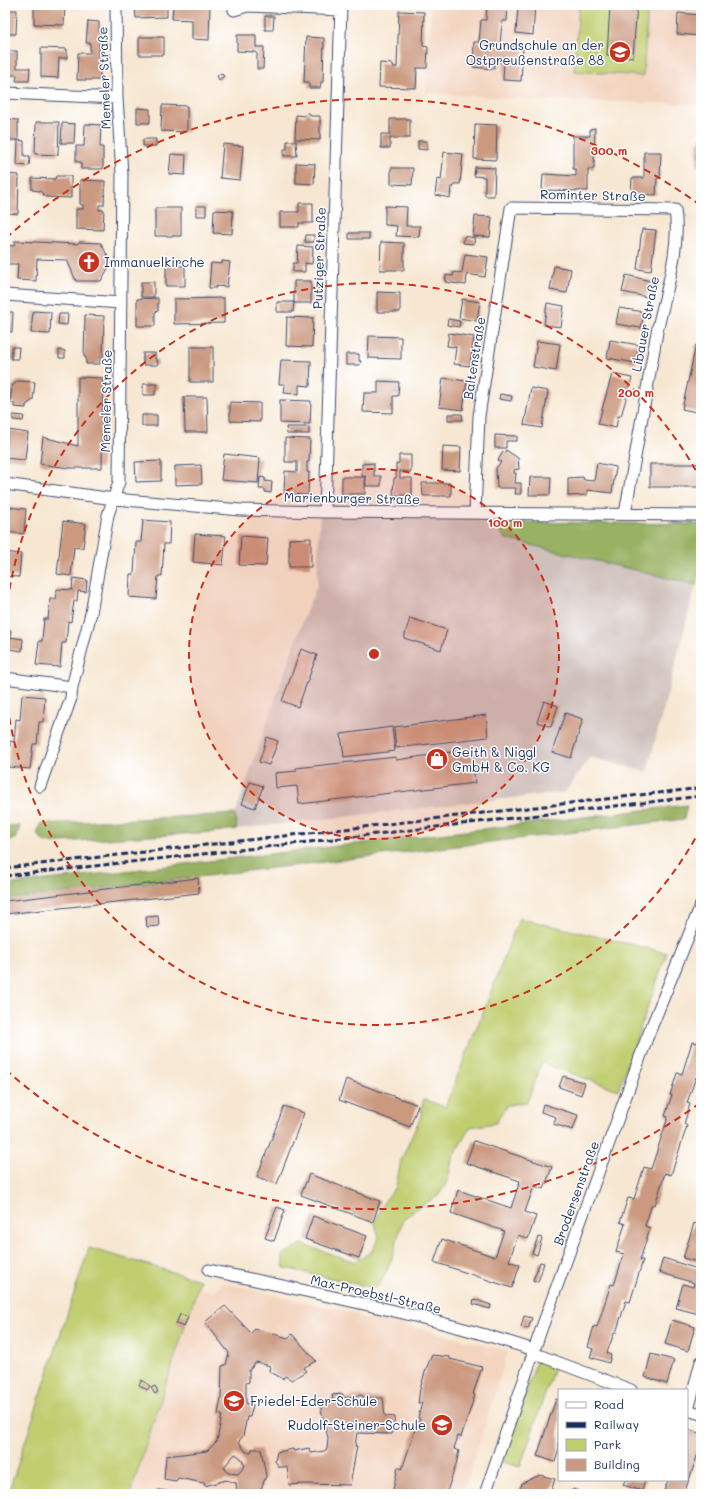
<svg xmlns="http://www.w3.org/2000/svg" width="706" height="1499" font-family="Mali,sans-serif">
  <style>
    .built { fill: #f3d4bf }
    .industrial { fill: #cfc0bb }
    .green { fill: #c0ce70; stroke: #6e7e67 }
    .forest { fill: #98b162; stroke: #5a7060 }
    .building { fill: #cb9980; fill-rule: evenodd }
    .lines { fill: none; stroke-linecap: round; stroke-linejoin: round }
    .street-casing { stroke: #3c4b6f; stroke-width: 13 }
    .street { stroke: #fff; stroke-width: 11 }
    .rail { stroke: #1b2f5e; stroke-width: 3; stroke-dasharray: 6 3; stroke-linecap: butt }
    .ring { fill: none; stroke: #c8321e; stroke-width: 2; stroke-dasharray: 7 5 }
    .labels { text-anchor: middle; stroke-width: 3; stroke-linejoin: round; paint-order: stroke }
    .poi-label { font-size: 13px; fill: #1b2f5e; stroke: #fff; text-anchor: start }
    .street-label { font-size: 13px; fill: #1b2f5e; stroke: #fff }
    .centre { fill: #c8321e; stroke: #fff; stroke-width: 2 }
    .ring-label { font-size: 12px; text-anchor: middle; font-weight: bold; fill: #c8321e; stroke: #fff; stroke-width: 3; stroke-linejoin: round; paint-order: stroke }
  </style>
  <rect width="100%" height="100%" fill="#fff"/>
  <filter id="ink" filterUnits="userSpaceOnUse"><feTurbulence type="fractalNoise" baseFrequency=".025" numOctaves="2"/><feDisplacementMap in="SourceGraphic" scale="8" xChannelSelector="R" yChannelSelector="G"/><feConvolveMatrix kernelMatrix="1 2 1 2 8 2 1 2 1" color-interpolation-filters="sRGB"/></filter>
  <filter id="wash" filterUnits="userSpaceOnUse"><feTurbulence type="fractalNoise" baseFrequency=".012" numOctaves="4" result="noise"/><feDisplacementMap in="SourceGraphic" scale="16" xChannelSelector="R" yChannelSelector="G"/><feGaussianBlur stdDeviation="0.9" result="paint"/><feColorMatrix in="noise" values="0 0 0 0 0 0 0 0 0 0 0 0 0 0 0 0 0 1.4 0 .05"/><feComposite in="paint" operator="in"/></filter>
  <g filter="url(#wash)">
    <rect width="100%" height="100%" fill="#f7e7d2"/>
    <path class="built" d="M431,5H701V104L535,100L426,93Z
      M223,1283L357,1314L363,1320L374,1317L508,1351L463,1494H130L198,1287L213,1292Z"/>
    <path class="industrial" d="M320,506L481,509L506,539L696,585L647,772L590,757L565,792L237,829L235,814L305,614L317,586Z"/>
    <path class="green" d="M579,5H648L643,76L574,71Z
      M519,918L667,953L618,1090L542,1063L527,1102L507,1105L496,1123L470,1127L452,1159L448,1180L438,1196L413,1211L403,1219L391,1261L383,1279L376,1288L284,1268L282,1255L302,1244L355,1262L372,1251L379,1238L375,1223L384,1202L396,1187L401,1160L421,1116L423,1099L445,1107L486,1005Z
      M89,1248L200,1280L130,1494H8Z
      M537,1359L555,1365L520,1467L503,1462Z"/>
    <path class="forest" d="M492,522L701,524V565L696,585L506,539Z
      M687,805L684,819L5,900V885Z
      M235,814L237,829L214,832L45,843L37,835L40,824Z
      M20,825L17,838L5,841V826Z"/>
    <g id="blocks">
      <path class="building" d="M34,5H65L64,25L34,24Z
        M150,5H167V17L136,18L135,6Z
        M173,5H210L209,40L192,39V20L172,19Z
        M487,5H508L507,21H502L500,45L523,47L521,81L503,80L504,62H494V69L473,67L474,42H479L481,20H486Z
        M518,5H535L533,35L516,33Z
        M610,5H637L633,57L607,55Z
        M5,10H17L16,34H5Z
        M399,11L424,12L423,46L428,47L427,68H417L416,88L379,87L380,63L393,64V67H397Z
        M678,13L701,15V36L677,34Z
        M265,16H274L273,30H265Z
        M88,21L99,22V33H103V44L99,43L100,80H77L78,53H90V43H86Z
        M237,35H256V47H264L263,69H257V54L255,52L237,51Z
        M139,37H164V55H139Z
        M306,37L324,38L323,82H321L320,88H309V82H304Z
        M41,48L67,49V58H59L58,78L41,77Z
        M5,51H17V68H30L29,81H16L17,75H5Z
        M221,73L224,76L219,80L217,76Z
        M162,105L187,106V132L161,131Z
        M137,108L150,109V123H137Z
        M308,112L311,116H320V140L295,139L296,115L305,116Z
        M5,119L18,120V140H5Z
        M390,119H410V138H390V148H381V134H390Z
        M36,122H59L58,155L35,154Z
        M62,123L75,124L74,143H61Z
        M85,124L101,125L100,147H103V169H81V162H76V146H84Z
        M475,124L497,125L496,160L474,159Z
        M595,128L594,169H588V191L542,190L543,174L576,176V169H573V136H590V129Z
        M143,139H156V146H143Z
        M18,140L24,141V156H30L29,166L17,165Z
        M287,141H296L297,156H284V149H287Z
        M418,141H427V150L418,149Z
        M697,142H701V166H697Z
        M223,144L243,146L240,180L220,178Z
        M444,152L463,154L460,184H454V187H451L450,198L435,195L437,179L441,180Z
        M644,152H661L660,178H657L656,195L631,194L632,178H644Z
        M171,154L186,155L185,175L169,174Z
        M296,163L315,164L314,184L296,183Z
        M475,167L495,168L494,196H485V177L474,176Z
        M391,168H413L412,185L391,184Z
        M5,174L19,175L18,214L5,213Z
        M56,176H71V198L46,197L40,191L32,190V178L55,179Z
        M80,180L105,181L104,205H99V210H104L103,230L76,229V209H83V205L80,204Z
        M299,203H313V223H299V227H280V212H299Z
        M196,206H206V216H196Z
        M385,206L407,207L406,226H420L419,237L396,236L397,226L385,225Z
        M155,208H181V236H155Z
        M214,210L233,211L232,234L213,233Z
        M475,216L492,217L490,237L473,236Z
        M642,229L656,230L651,271L637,269Z
        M349,233H369V239H349Z
        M306,235H314V242H305Z
        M464,236L475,238L474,244L463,243Z
        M15,241L77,244L79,242L101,243L111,263L101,281H76L67,260L37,259L36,281L17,280L18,264H5V245L14,246Z
        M381,242L404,243V270H380Z
        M298,246L313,247L312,264L305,263V272H293V263H297Z
        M465,254L488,257L485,277L467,274L466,285L445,282L446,275L453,276L454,272L462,273Z
        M222,261L230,262L227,287L216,286V288H209L211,263L222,264Z
        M166,266H185V286H166Z
        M554,266L571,269L567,293L550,290Z
        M626,275L651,281L647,297L622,292Z
        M294,281H311V303H294Z
        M141,282H154V297H141Z
        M377,292L400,293V312H377Z
        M158,298V311L155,312V326H137V299Z
        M224,298V323L174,324V299Z
        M462,299L480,302L477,321L459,318Z
        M277,302H294L293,312H277Z
        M547,303L564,306L561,327L544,325Z
        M619,308L644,312L641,328L616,324Z
        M33,311L51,312L50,334L31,333Z
        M5,312H13L12,332L5,331Z
        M59,314H68L67,325L58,324Z
        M85,315L104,316L103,357H100V364H86V357H84Z
        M287,317L313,318L312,347L286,346Z
        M448,319L460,321L459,327L447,325Z
        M449,333L474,337L470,366L454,364L456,347L447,346Z
        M369,336L401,337V359L368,358Z
        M610,340L639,345L636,363L607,358Z
        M537,341L560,344L556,371L533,367Z
        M696,345L701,346V413L682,409Z
        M12,347H19L18,359H11Z
        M190,347H213V382H190Z
        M59,350L65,351V358H59Z
        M143,353H155V359H157L158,365H143Z
        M346,354H359V361H361L360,365H346Z
        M281,360L311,361L310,386L299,385V394L284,393L285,384H279Z
        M612,374L632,378L621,416H618L616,428L598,424Z
        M78,377L103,378L102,468H69L40,464L43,437L78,446Z
        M443,378L467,381L463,410L439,407Z
        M18,381L35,382L33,400L26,405V408L14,407V403H10L12,386Z
        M378,381L399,382L398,396H393V413L363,412L364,393H378Z
        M143,384H157V390H155V395H143Z
        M531,388L548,391L542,428L524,425Z
        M500,394L512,396L511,401L499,399Z
        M184,397H207L208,432H185Z
        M280,400L311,401L310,424L280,423Z
        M230,402L260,403V422L230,421Z
        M448,414H462L463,420H448Z
        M13,415L24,416L23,421L13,420Z
        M142,415H157V426H142Z
        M286,427H309V434H287Z
        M8,430L28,433L25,460L5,458Z
        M495,435L517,436V441H506V448H495Z
        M285,438L310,439L309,462H307V472H309L308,495L284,494L285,471L297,472V462H285Z
        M443,446L461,447L460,471L442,470Z
        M506,450L518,458L519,469L514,470V473H516L515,483H521V494H515L516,488H497L496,468L501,462L498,460L503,452L505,453Z
        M224,454L260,458L258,483L221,480Z
        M399,455H411V472L400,471V478H412V495H393L394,478H396V464L399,463Z
        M161,461V481L136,482L135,462Z
        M374,463V476H381V486H366V476H362V464Z
        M597,463L616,467L612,493L587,490V495L568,496V478L583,477L584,480L594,481Z
        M650,464H701V487H650Z
        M201,465L202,484L175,485V466Z
        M260,477L265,478V481L272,482L271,493L265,492V489H259Z
        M342,477H365V494H342Z
        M530,477H551L550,495H529Z
        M422,483H451V496H423Z
        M8,507L26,509L24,534L5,532Z
        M143,520L170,522L169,544H164L162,576H158L156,599L129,597L130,574H134L136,542H141Z
        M63,521L86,524L83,548L74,547L71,576L57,574Z
        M195,534L226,536L223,565L193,562Z
        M241,536L268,538L266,566L239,565Z
        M311,538V567H289V539Z
        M5,552L21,554L19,577L5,576Z
        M73,578L87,580L86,592L78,591L77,601H74L71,622L68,621L66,643H62L60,667L36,665L39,641H42L44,619H48L50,599H56L57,589L72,590Z
        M410,618L447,630L441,650L404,638Z
        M5,630H11L8,655H5Z
        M10,637L23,639L22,651L9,649L10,644Z
        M301,649L317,655L298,707L282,701Z
        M22,695L45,697L43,722H39L37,744H33L30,769L8,767L10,741L14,742L16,719L20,720Z
        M544,701L558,706L551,727L537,722Z
        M565,713L583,719L571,758L552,752Z
        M486,715L488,737L396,748L394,727Z
        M392,727L395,751L344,757L341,734Z
        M267,737L278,741L269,765L259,762Z
        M472,749L475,783L299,804L297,786L276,788L275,773L296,771V768L396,757V760Z
        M250,782L263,786L255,808L242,804Z
        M198,878L199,893L5,914V901Z
        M158,916L159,926L147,927L146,917Z
        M701,1034V1073L699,1078L696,1077L687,1103L690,1104L684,1124L687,1126L671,1175L665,1173L655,1205L652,1204L645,1226L650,1228L640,1260H643L630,1302L626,1301L616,1333H614L607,1353L611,1355L609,1363L590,1357L593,1349L588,1347L594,1326L597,1327L611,1284L614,1285L624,1254L616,1252L625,1224L620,1222L628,1198L634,1199L644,1167L651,1169L668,1117L665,1116L672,1095H670L677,1073L682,1074L692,1042L698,1043Z
        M563,1076L585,1083L581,1095L559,1087Z
        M346,1079L418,1105L410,1127L339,1100Z
        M543,1104L578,1115L573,1130L553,1124L556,1117L541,1112Z
        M284,1106L304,1113L277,1184L257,1177Z
        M474,1141L552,1167L544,1189L534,1186L525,1212L536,1216L528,1239L518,1235L509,1261L520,1265L512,1288L434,1262L442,1239L495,1257L504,1231L451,1213L458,1190L511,1208L520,1181L466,1163Z
        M309,1174L380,1201L373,1222L301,1195Z
        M277,1207L285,1210L274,1241L265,1238Z
        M313,1216L367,1236L359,1258L305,1239Z
        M694,1223L701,1226V1263L683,1258Z
        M538,1237L542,1238L537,1255L532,1253Z
        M663,1258L701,1270V1307L699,1314L676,1308L683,1284L693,1287L694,1283L659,1272Z
        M540,1262L544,1263L538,1282L533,1280Z
        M474,1299L491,1305L490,1309L473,1304Z
        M225,1306L251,1333L255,1329L288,1338L292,1334L316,1361L303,1368L306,1371L292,1380L285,1376L283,1379L269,1371L270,1366L256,1362L249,1371V1382L246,1383V1403L253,1405L250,1417H247L243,1436L239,1441L241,1445L246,1452H251L252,1449H261L266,1476L259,1494H237L236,1483L226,1480L205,1486L204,1483L178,1478L176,1481L164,1479L166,1456L207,1451L217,1441L222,1415L218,1414L221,1398L222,1366L226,1365L229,1353L205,1322ZM235,1454L241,1458L245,1466L238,1474L228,1473L224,1467Z
        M180,1314L188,1317L184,1327L176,1324Z
        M524,1316L532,1318L528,1329L521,1327Z
        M672,1320L695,1327L688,1351L665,1344Z
        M651,1354L674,1360L667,1384L645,1377Z
        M432,1355L450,1357V1359L482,1367L473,1394L475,1395L461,1437L458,1436L454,1449L459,1451L456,1465L446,1494H422L413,1491L412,1494H392L398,1467L402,1469L415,1430H416L420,1419L418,1418L422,1403H418L420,1389L426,1369Z
        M142,1380L150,1386L147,1390L139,1385Z
        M155,1386L158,1392L155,1394L151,1388Z
        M343,1394V1398L362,1395L364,1398H383L385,1416L395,1417L392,1434L357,1433L355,1446H357L350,1485L305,1484L289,1485L287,1467H279L275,1461L277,1452L293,1449L294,1451L309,1448L311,1453L324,1451L327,1449L328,1438L320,1405L324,1401L333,1399L332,1395Z
        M556,1399L559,1400V1449L555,1462L537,1456Z
        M687,1429L701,1434V1445L684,1494H663L668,1480H687Z
        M540,1475L555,1479L550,1494H518L522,1483Z
        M625,1480H645L642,1491L623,1485Z
        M573,1489L587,1494H571Z
        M158,1490L174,1492V1494H158Z"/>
    </g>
  </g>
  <g filter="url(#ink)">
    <use href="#blocks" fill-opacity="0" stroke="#3c4b6f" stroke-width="1"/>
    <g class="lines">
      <g class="street-casing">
        <path id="street" d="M234,10L247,6L340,10
          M5,93L117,98
          M5,295L121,303
          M5,484L114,499L241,510L325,512L701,515
          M325,512L341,5
          M475,513L479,416L511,208L675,210C681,249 665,294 657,332C646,393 635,454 625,514
          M5,678L72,687
          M40,786L71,698L72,687L91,613L108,515L119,482L122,174L117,98L116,5
          M209,1270C318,1294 428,1315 534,1350
          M533,1353L631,1390
          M687,1410L701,1414
          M688,1410L701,1362
          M485,1494L541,1330L647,1038L701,905"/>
      </g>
      <use href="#street" class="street"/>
      <path class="rail" d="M5,868L701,788
        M5,876L274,846L701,796"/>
    </g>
  </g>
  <circle cx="374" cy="654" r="185" fill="#c8321e" fill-opacity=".12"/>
  <g class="ring">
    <circle cx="374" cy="654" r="185"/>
    <path d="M701 828A370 370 0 0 1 5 683M5 625A370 370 0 0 1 701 480"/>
    <path d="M700 1103A555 555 0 0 1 6 1070M6 238A555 555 0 0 1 700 205"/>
  </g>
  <defs>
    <g id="school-disc" transform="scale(1.15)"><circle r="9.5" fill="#c8321e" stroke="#fff"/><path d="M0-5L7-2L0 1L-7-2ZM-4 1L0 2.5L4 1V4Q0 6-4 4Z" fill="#fff"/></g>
    <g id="church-disc" transform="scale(1.15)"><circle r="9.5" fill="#c8321e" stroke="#fff"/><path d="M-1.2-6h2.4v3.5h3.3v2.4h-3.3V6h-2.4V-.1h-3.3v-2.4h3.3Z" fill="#fff"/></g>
    <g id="shop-disc" transform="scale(1.15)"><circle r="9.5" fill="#c8321e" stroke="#fff"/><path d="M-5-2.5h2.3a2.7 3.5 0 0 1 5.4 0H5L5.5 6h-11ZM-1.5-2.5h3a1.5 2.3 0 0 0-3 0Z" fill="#fff"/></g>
  </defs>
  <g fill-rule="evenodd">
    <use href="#school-disc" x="620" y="52"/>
    <use href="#church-disc" x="89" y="262"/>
    <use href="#shop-disc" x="437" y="759"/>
    <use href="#school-disc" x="234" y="1401"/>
    <use href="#school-disc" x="442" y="1425"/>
  </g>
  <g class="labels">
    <g class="poi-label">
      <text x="604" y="50" text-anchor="end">Grundschule an der<tspan x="604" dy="15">Ostpreußenstraße 88</tspan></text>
      <text x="104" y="267">Immanuelkirche</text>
      <text x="452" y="757">Geith &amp; Niggl<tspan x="452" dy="15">GmbH &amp; Co. KG</tspan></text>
      <text x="250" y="1406">Friedel-Eder-Schule</text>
      <text x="426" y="1430" text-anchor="end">Rudolf-Steiner-Schule</text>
    </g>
    <g class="street-label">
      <text transform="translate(104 78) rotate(-92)" y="5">Memeler Straße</text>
      <text transform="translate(593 195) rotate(1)" y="5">Rominter Straße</text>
      <text transform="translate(319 258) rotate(-88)" y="5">Putziger Straße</text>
      <text transform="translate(645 324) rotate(-79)" y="5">Libauer Straße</text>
      <text transform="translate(474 358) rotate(-81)" y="5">Baltenstraße</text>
      <text transform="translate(106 401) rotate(-89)" y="5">Memeler Straße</text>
      <text transform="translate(352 498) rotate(1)" y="5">Marienburger Straße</text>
      <text transform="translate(576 1193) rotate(-70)" y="5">Brodersenstraße</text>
      <text transform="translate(376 1294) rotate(13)" y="5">Max-Proebstl-Straße</text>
    </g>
  </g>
  <circle cx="374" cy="654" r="6" class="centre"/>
  <g class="ring-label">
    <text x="609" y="155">300 m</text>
    <text x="636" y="397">200 m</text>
    <text x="505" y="527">100 m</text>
  </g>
  <rect width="706" height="1499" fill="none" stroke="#fff" stroke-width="20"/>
  <rect x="558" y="1389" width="130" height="92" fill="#ffffff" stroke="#a4acbf"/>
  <rect x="566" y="1402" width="20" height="6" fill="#ffffff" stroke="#a4acbf"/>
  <text x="594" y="1409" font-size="12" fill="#1b2f5e">Road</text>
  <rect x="566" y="1422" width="20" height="6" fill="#1b2f5e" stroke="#a4acbf"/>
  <text x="594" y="1429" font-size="12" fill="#1b2f5e">Railway</text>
  <rect x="566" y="1439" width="20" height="12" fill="#c0ce70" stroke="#a4acbf"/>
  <text x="594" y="1449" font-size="12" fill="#1b2f5e">Park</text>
  <rect x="566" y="1459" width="20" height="12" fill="#cb9980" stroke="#a4acbf"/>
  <text x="594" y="1469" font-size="12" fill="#1b2f5e">Building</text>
</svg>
